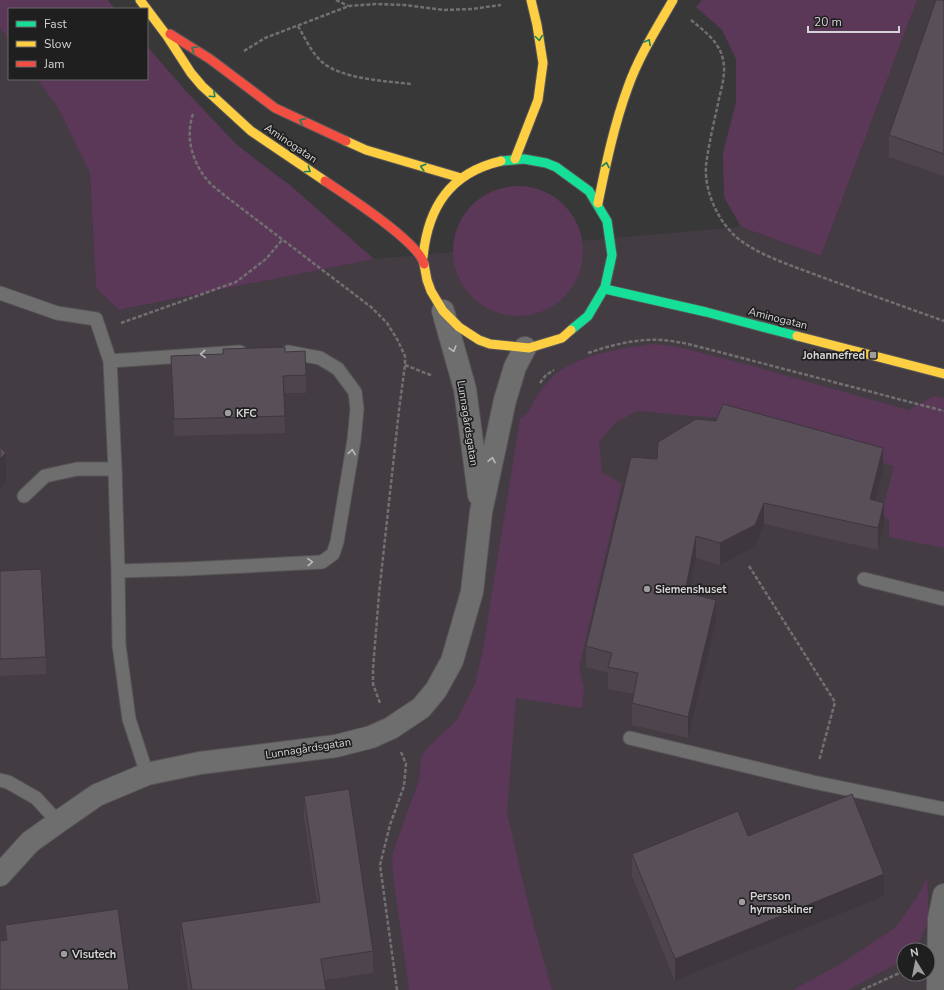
<svg xmlns="http://www.w3.org/2000/svg" width="944" height="990" font-family="'Nunito Sans',sans-serif">
  <style>
    .built { fill: #443c43; fill-rule: evenodd }
    .green { fill: #5b3758 }
    .lines { fill: none; stroke-linecap: round; stroke-linejoin: round }
    .lane-casing { stroke: #575657; stroke-width: 15 }
    .street-casing { stroke: #575657; stroke-width: 24 }
    .fast-casing { stroke: #575657; stroke-width: 11 }
    .slow-casing { stroke: #575657; stroke-width: 11 }
    .jam-casing { stroke: #575657; stroke-width: 11 }
    .path { stroke: #717071; stroke-width: 2.5; stroke-dasharray: 4 2; stroke-linecap: butt }
    .lane { stroke: #6f6e6f; stroke-width: 13 }
    .street { stroke: #6f6e6f; stroke-width: 22 }
    .fast { stroke: #16e098; stroke-width: 9 }
    .slow { stroke: #ffcf43; stroke-width: 9 }
    .jam { stroke: #f24e42; stroke-width: 9 }
    .wall { fill: #4d444d }
    .shaded-wall { fill: #3e373e }
    .building { fill: #594f59; stroke: #3e373e }
    .oneway { stroke: #1b805c }
    .oneway2 { stroke: #bcbabc }
    .poi-dot { fill: #9e9d9e; stroke: #201f20; stroke-width: 1.5 }
    .labels { text-anchor: middle; stroke-width: 3.5; stroke-linejoin: round; paint-order: stroke }
    .street-label { font-size: 11px; fill: #d5d3d5; stroke: #201f20 }
    .poi-label { font-size: 11px; font-weight: bold; fill: #d5d3d5; stroke: #201f20; text-anchor: start }
  </style>
  <rect width="100%" height="100%" fill="#393839"/>
  <path class="built" d="M917,0H944V990H0V28L9,40V79H37L58,108L90,173L96,288L120,310L374,259L741,227L821,256ZM904,950H928V974H904Z"/>
  <path class="green" d="M0,0H108L115,9H9V40L0,28Z
    M702,0H917L821,256L741,227L724,197L723,153L736,102V59L722,30L696,7Z
    M147,46L185,90L237,145L291,186L374,259L119,310L96,288L90,173L58,108L37,79H147Z
    M453 251a65 65 0 1 1 130 0a65 65 0 1 1-130 0Z
    M653,344L674,346L749,365L908,410L934,396L944,398V548L889,537V519L881,516L894,466L718,418L637,411L615,423L599,442L602,472L622,484L579,668L584,688L582,708L516,698L507,813L530,912L552,990H409L393,875L392,855L419,780L421,758L426,749L457,720L475,684L482,655L520,419C533,410 531,404 539,393C542,388 547,383 551,379C572,355 623,348 653,344Z
    M927,878L929,919L916,950H904V960L848,990H793L837,966L895,928L917,897Z"/>
  <g class="lines">
    <g class="lane-casing">
      <path id="lane" d="M0,293L57,313L96,319L110,361L115,469
        M110,361L240,352
        M24,496L45,476L77,469H115L118,571L119,645L129,719L147,774
        M118,571L186,569L322,562L333,554L337,542L354,440L357,409L355,392L338,369L320,358L288,352
        M864,579L944,599
        M630,738L813,782L944,809
        M0,780L8,782L36,798L58,822"/>
    </g>
    <g class="street-casing">
      <path id="street" d="M443,311L465,389L479,495
        M0,875L30,842L58,822L97,795L147,774L200,763L336,746L371,737L391,728L421,708L436,690L452,661L472,592L481,512L505,400L515,367L525,348
        M938,990L939,919L944,895"/>
    </g>
    <g class="fast-casing">
      <path id="fast" d="M501,161L524,159L546,163L556,167L589,191L607,221L612,255L605,287L588,316L571,330
        M605,289L706,312L797,336"/>
    </g>
    <g class="slow-casing">
      <path id="slow" d="M140,0L167,36L191,73L202,86L251,131L325,181
        M346,141L366,150L461,178
        M515,159L538,100L543,63L537,25L531,0
        M598,203C606,164 614,125 628,87C639,56 657,28 673,0
        M423,257C428,207 450,173 501,161
        M424,264L427,280L431,291L443,311L459,327L479,340L490,344L529,348L562,338L571,330
        M797,336L944,374"/>
    </g>
    <g class="jam-casing">
      <path id="jam" d="M170,34L210,59L275,108L346,141
        M325,181C346,195 419,242 424,264"/>
    </g>
    <path class="path" d="M336,0L348,6
      M691,20C704,31 720,42 723,60C726,72 722,86 719,99C715,118 710,138 707,158C702,184 714,214 732,233C751,253 793,266 819,276C860,291 902,306 944,321
      M298,26C305,38 311,52 322,62C341,79 386,81 411,84
      M244,51L265,38L349,6L376,4L405,5L444,10L472,9L501,5
      M193,114C185,137 192,162 208,181C212,186 219,190 224,195L371,307L387,323L397,339L405,356V365L399,410L379,594L373,669V684L380,703
      M121,323L236,282L266,259L282,240
      M588,353C617,343 647,336 677,342C686,343 695,346 704,348L944,411
      M405,365L433,376
      M540,383L546,375L554,370
      M749,566L835,702L819,761
      M397,990L380,865L390,825L404,786L406,764L401,752
      M862,990L904,971"/>
    <use href="#lane" class="lane"/>
    <use href="#street" class="street"/>
    <use href="#fast" class="fast"/>
    <use href="#slow" class="slow"/>
    <use href="#jam" class="jam"/>
  </g>
  <path class="wall" d="M944,0V176L889,157V135Z
    M285,352L306,375V393H284L285,433L174,436L171,356Z
    M657,459L883,470L875,501L884,524L878,550L764,524L755,547L720,565L696,558L689,593L716,621L688,738L632,725V703L634,694L608,689V673L586,667V646Z
    M0,571L46,657V674L0,676Z
    M304,796L373,951V973L324,980L326,990H188L181,943V922L317,902L304,818Z
    M748,836L884,896L675,981L632,876V854Z
    M5,925L129,990L5,940Z"/>
  <path class="shaded-wall" d="M883,448V470L870,521V499Z
    M6,453V481L0,488V459Z
    M764,503V524L755,547L720,565V543Z
    M884,503V524L878,550V528Z
    M696,536V558L685,613V592Z
    M716,600V621L688,738V717Z
    M884,874V896L675,981V959Z"/>
  <path class="building" d="M936,0H944V154L889,135Z
    M285,347V352L305,351L306,375L283,376L285,416L174,419L171,356L223,354V349Z
    M723,404L883,448L870,499L884,503L878,528L764,503L755,525L720,543L696,536L685,592L716,600L688,717L632,703L638,673L608,667L612,653L586,646L631,457L657,459L658,442L696,419L716,421Z
    M0,447L6,453L0,459Z
    M41,569L46,657L0,659V571Z
    M349,789L373,951L321,959L326,990H192L181,922L320,902L304,796Z
    M852,794L884,874L675,959L632,854L738,811L748,836Z
    M118,909L129,990H0V941L7,940L5,925Z"/>
  <defs><path id="oneway-chevron" d="M-2-3.5L2.5 0L-2 3.5" fill="none" stroke-width="1.6" stroke-linecap="round" stroke-linejoin="round"/></defs>
  <g class="oneway">
    <use href="#oneway-chevron" transform="translate(539 38) rotate(82)"/>
    <use href="#oneway-chevron" transform="translate(648 42) rotate(-62)"/>
    <use href="#oneway-chevron" transform="translate(194 49) rotate(-149)"/>
    <use href="#oneway-chevron" transform="translate(213 95) rotate(43)"/>
    <use href="#oneway-chevron" transform="translate(302 121) rotate(-155)"/>
    <use href="#oneway-chevron" transform="translate(606 165) rotate(-78)"/>
    <use href="#oneway-chevron" transform="translate(423 167) rotate(-164)"/>
    <use href="#oneway-chevron" transform="translate(308 170) rotate(34)"/>
  </g>
  <g class="oneway2">
    <use href="#oneway-chevron" transform="translate(453 349) rotate(74)"/>
    <use href="#oneway-chevron" transform="translate(203 354) rotate(176)"/>
    <use href="#oneway-chevron" transform="translate(352 452) rotate(-81)"/>
    <use href="#oneway-chevron" transform="translate(492 460) rotate(-78)"/>
    <use href="#oneway-chevron" transform="translate(310 562) rotate(-3)"/>
  </g>
  <g class="poi-dot">
    <rect x="869" y="351" width="8" height="8" rx="2"/>
    <circle cx="228" cy="413" r="4"/>
    <circle cx="647" cy="589" r="4"/>
    <circle cx="742" cy="902" r="4"/>
    <circle cx="64" cy="954" r="4"/>
  </g>
  <g class="labels">
    <g class="street-label">
      <text transform="translate(291 143) rotate(34)" y="4">Aminogatan</text>
      <text transform="translate(778 318) rotate(14)" y="4">Aminogatan</text>
      <text transform="translate(468 423) rotate(81)" y="4">Lunnagårdsgatan</text>
      <text transform="translate(308 748) rotate(-9)" y="4">Lunnagårdsgatan</text>
    </g>
    <g class="poi-label">
      <text x="865" y="359" text-anchor="end">Johannefred</text>
      <text x="236" y="417">KFC</text>
      <text x="655" y="593">Siemenshuset</text>
      <text x="750" y="900">Persson<tspan x="750" dy="13">hyrmaskiner</tspan></text>
      <text x="72" y="958">Visutech</text>
    </g>
  </g>
  <rect x="8" y="8" width="140" height="72" fill="#201f20" stroke="#686768"/>
  <rect x="16" y="21" width="20" height="6" fill="#16e098" stroke="#686768"/>
  <text x="44" y="28" font-size="12" fill="#d5d3d5">Fast</text>
  <rect x="16" y="41" width="20" height="6" fill="#ffcf43" stroke="#686768"/>
  <text x="44" y="48" font-size="12" fill="#d5d3d5">Slow</text>
  <rect x="16" y="61" width="20" height="6" fill="#f24e42" stroke="#686768"/>
  <text x="44" y="68" font-size="12" fill="#d5d3d5">Jam</text>
  <g transform="translate(916 962) rotate(350)"><circle r="19" fill="#201f20" stroke="#686768"/>
  <path d="M0-3L7 15L0 10L-7 15Z" fill="#9e9d9e"/>
  <text y="-6" font-size="11" font-weight="bold" text-anchor="middle" fill="#d5d3d5">N</text>
  </g>
  <path d="M808 26v6h91v-6" fill="none" stroke="#d5d3d5" stroke-width="2"/>
  <text x="814" y="26" font-size="12" fill="#d5d3d5" stroke="#201f20" stroke-width="3" paint-order="stroke">20 m</text>
</svg>
